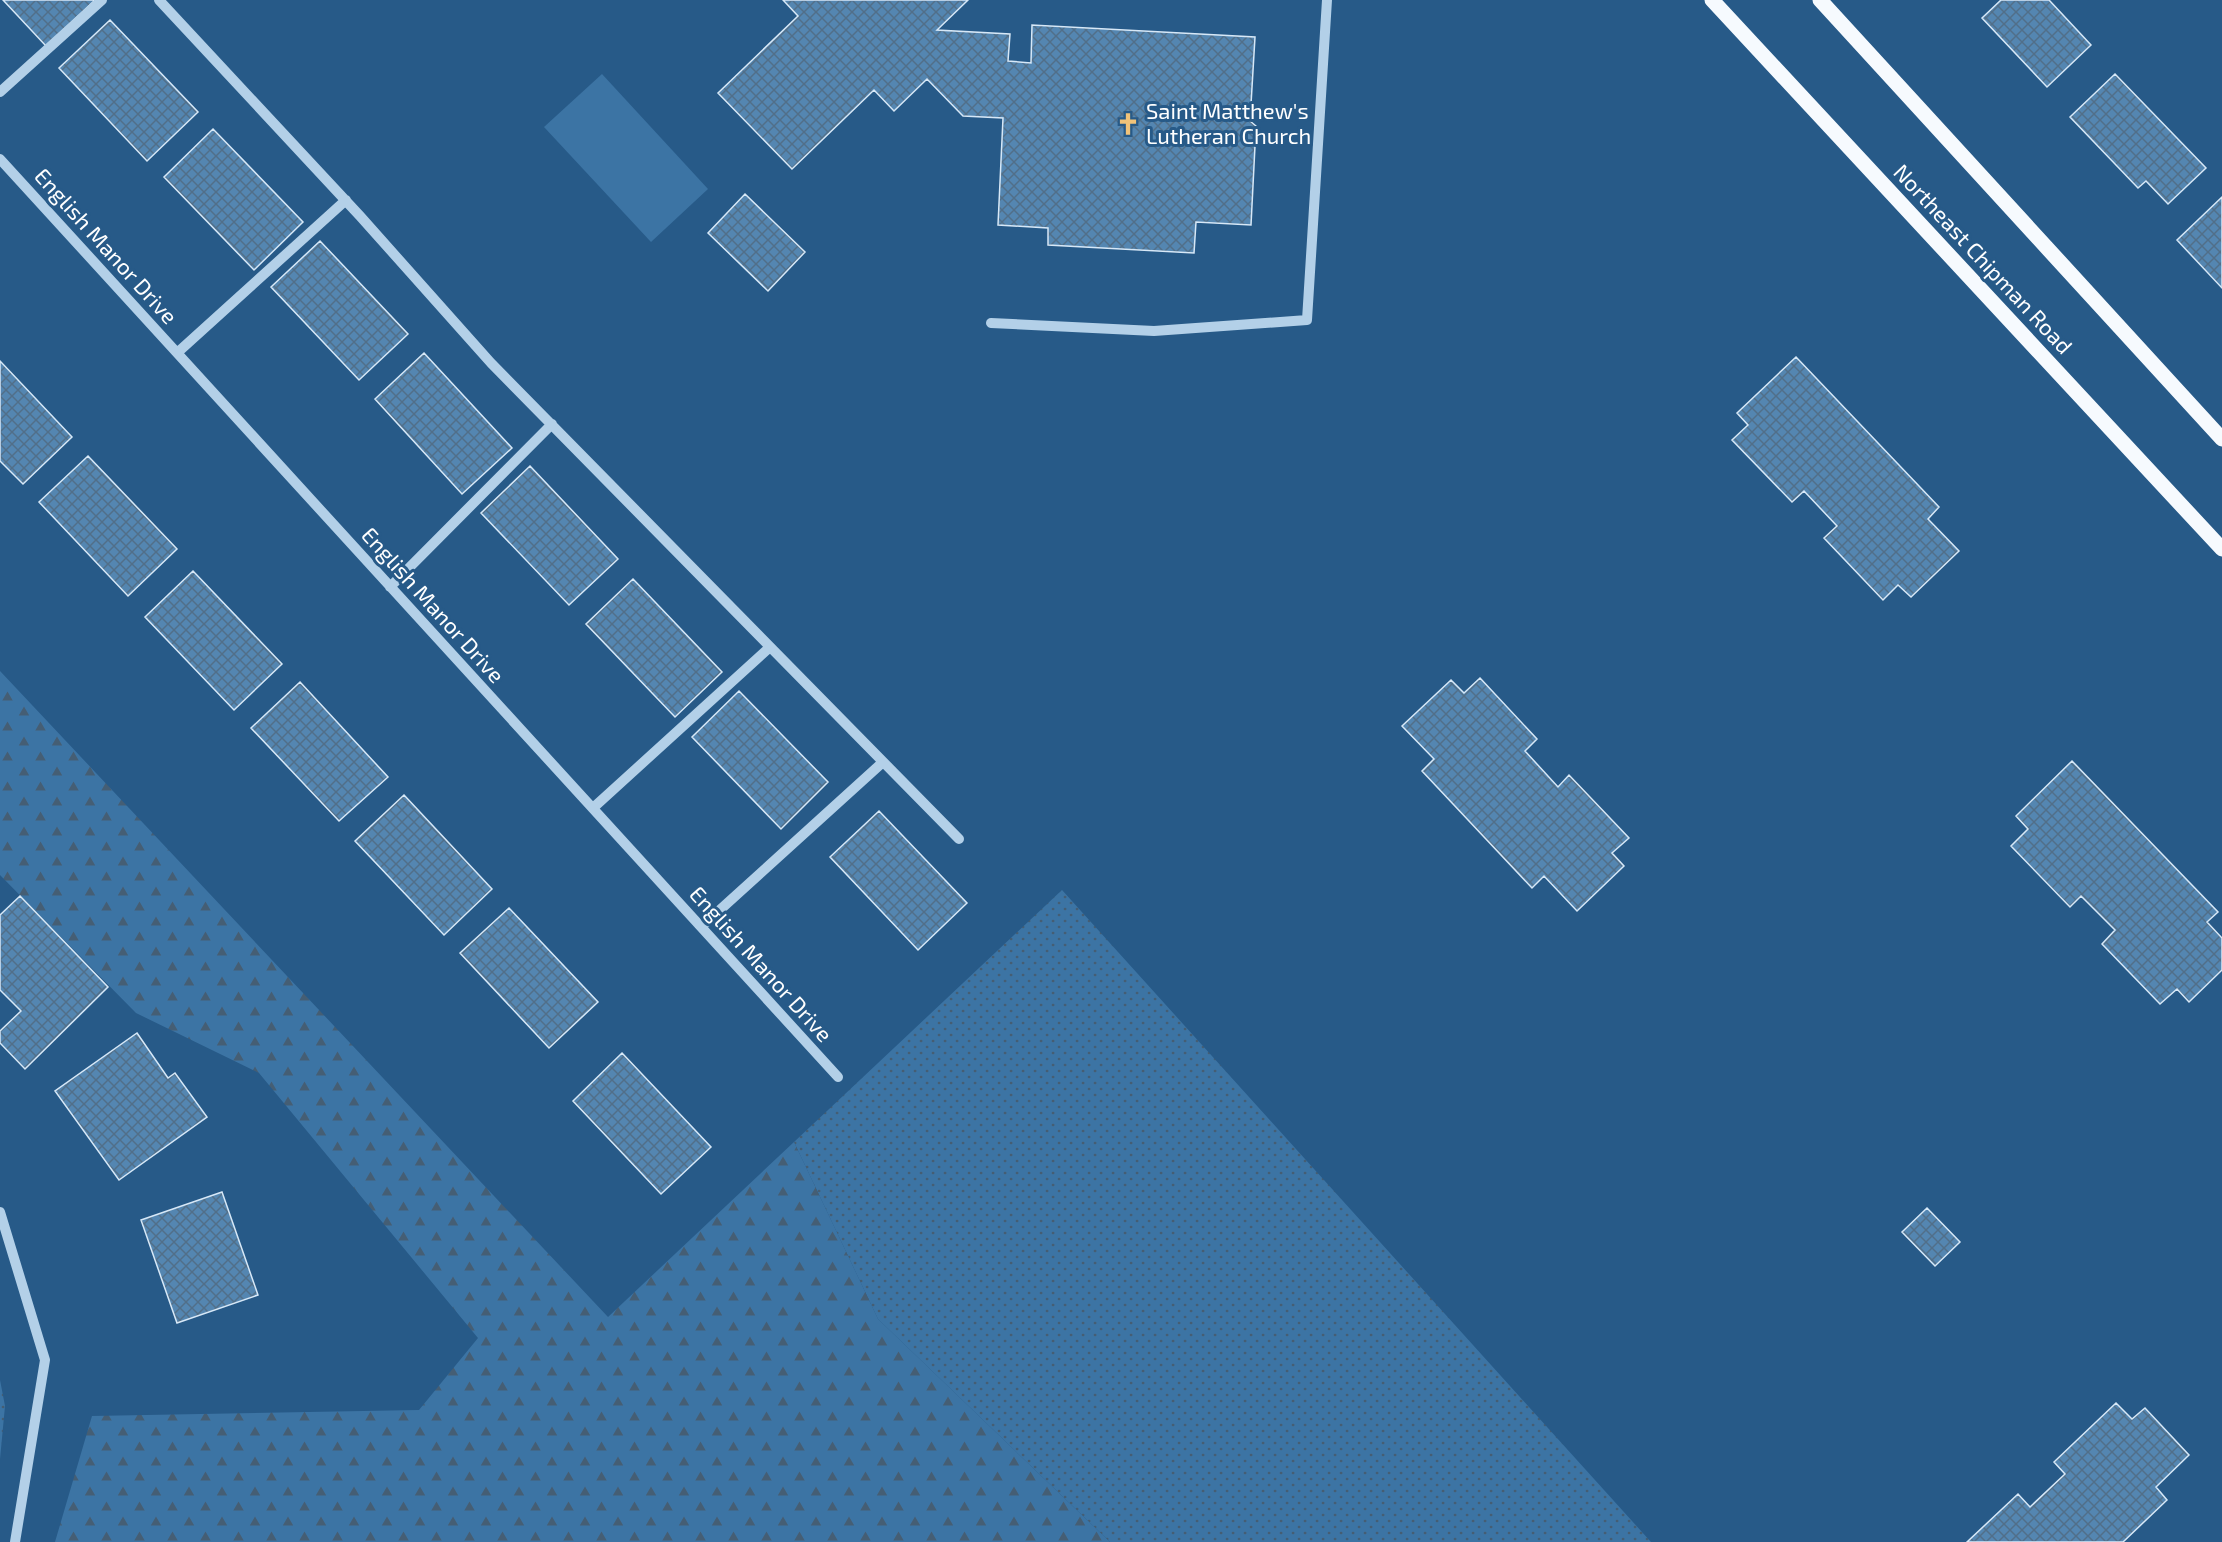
<svg xmlns="http://www.w3.org/2000/svg" width="2222" height="1542" font-family="'Exo 2',sans-serif">
  <style>
    .grass { fill: url(#grass-dots) }
    .forest { fill: url(#forest-firs) }
    .green { fill: #3c74a4 }
    .building { fill: url(#building-cross-hatch); stroke: #d7e8f7; stroke-width: 1.5 }
    .lines { fill: none; stroke-linecap: round; stroke-linejoin: round }
    .minor { stroke: #b3d0e8; stroke-width: 10 }
    .major { stroke: #f6fafe; stroke-width: 15 }
    .labels { text-anchor: middle; stroke-width: 6; stroke-linejoin: round; paint-order: stroke }
    .poi-label { font-size: 22px; fill: #fff; stroke: #275a88; text-anchor: start }
    .street-label { font-size: 22px; fill: #fff; stroke: #275a88 }
  </style>
  <defs>
    <pattern id="grass-dots" width="8" height="8" patternUnits="userSpaceOnUse" patternTransform="scale(1.5)"><rect width="8" height="8" fill="#3c74a4"/><path d="M2 2h.1M6 6h.1" fill="none" stroke="#455e74" stroke-width="1.8" stroke-linecap="round"/></pattern>
    <pattern id="forest-firs" width="22" height="20" patternUnits="userSpaceOnUse" patternTransform="scale(1.5)"><rect width="22" height="20" fill="#3c74a4"/><path d="M5 1l3.5 6h-7zM16 11l3.5 6h-7z" fill="#455e74"/></pattern>
    <pattern id="building-cross-hatch" width="8" height="8" patternUnits="userSpaceOnUse" patternTransform="scale(1.5)"><rect width="8" height="8" fill="#5486b1"/><path d="M0 0l8 8M0 8l8-8" fill="none" stroke="#516f89"/></pattern>
  </defs>
  <rect width="100%" height="100%" fill="#275a88"/>
  <path class="grass" d="M1062,890L1651,1542H1110L878,1319L794,1142Z
    M0,1380L5,1406L0,1459Z"/>
  <path class="forest" d="M0,671L608,1317L794,1142L878,1319L1110,1542H55L92,1416L419,1410L478,1338L259,1073L136,1013L0,875Z"/>
  <path class="green" d="M602,74L708,189L651,242L544,127Z"/>
  <path class="building" d="M3,0H93L94,1L46,46Z
    M783,0H968L937,30L1010,34L1008,61L1031,63L1032,25L1255,37L1250,121L1256,126L1251,225L1196,222L1194,253L1048,245V228L998,225L1003,118L963,116L927,79L894,111L874,90L792,169L718,93L798,16Z
    M2001,0H2049L2091,45L2047,87L1982,18Z
    M110,20L198,112L147,161L59,68Z
    M2115,74L2206,168L2168,204L2146,181L2138,188L2070,117Z
    M213,129L303,222L254,270L164,177Z
    M745,194L805,252L768,291L708,233Z
    M2222,197V288L2177,240Z
    M320,241L408,334L359,380L271,287Z
    M424,353L512,448L462,494L375,399Z
    M1796,357L1939,507L1928,519L1959,551L1911,597L1898,585L1883,600L1824,538L1837,526L1804,491L1792,502L1732,440L1748,425L1737,413Z
    M0,361L72,437L23,484L0,461Z
    M88,456L177,549L128,596L39,502Z
    M530,466L618,559L569,605L481,513Z
    M193,571L282,664L234,710L145,617Z
    M633,579L722,672L675,717L586,624Z
    M1480,678L1537,739L1525,751L1558,787L1569,775L1629,838L1612,853L1624,866L1577,911L1544,876L1532,888L1422,771L1434,759L1402,726L1451,680L1464,693Z
    M300,682L388,777L339,821L251,728Z
    M739,691L828,782L781,829L692,737Z
    M2072,761L2218,912L2207,922L2222,938V970L2189,1002L2177,989L2160,1004L2102,944L2115,930L2081,896L2070,907L2011,846L2028,829L2016,816Z
    M404,795L492,889L444,935L355,841Z
    M879,811L967,903L918,950L830,857Z
    M20,896L108,987L25,1069L0,1043V1031L21,1011L0,990V915Z
    M509,908L598,1002L549,1048L460,953Z
    M137,1033L168,1078L175,1073L207,1117L119,1180L55,1091Z
    M622,1053L711,1147L661,1194L573,1101Z
    M222,1192L258,1295L177,1323L141,1220Z
    M1927,1208L1960,1242L1935,1266L1902,1232Z
    M2116,1403L2132,1419L2145,1408L2189,1455L2156,1487L2167,1500L2123,1542H1967L2018,1494L2030,1507L2065,1474L2054,1462Z"/>
  <g class="lines">
    <path class="minor" d="M159,0L360,216L491,363L959,839
      M0,92L102,0
      M0,159L838,1077
      M991,323L1154,331L1307,320L1327,0
      M177,353L346,200
      M390,587L552,424
      M593,808L770,647
      M701,927L883,762
      M0,1212L45,1360L15,1542"/>
    <path class="major" d="M1712,0L2222,549
      M1820,0L2222,439"/>
  </g>
  <defs>
    <g id="church-bare" transform="scale(1.8)"><path d="M-1.2-6h2.4v3.5h3.3v2.4h-3.3V6h-2.4V-.1h-3.3v-2.4h3.3Z" fill="#f1c379" stroke="#275a88" stroke-width="2.5" paint-order="stroke"/></g>
  </defs>
  <g fill-rule="evenodd">
    <use href="#church-bare" x="1128" y="124"/>
  </g>
  <g class="labels">
    <g class="poi-label">
      <text x="1146" y="119">Saint Matthew's<tspan x="1146" dy="25">Lutheran Church</tspan></text>
    </g>
    <g class="street-label">
      <text transform="translate(106 246) rotate(48)" y="8">English Manor Drive</text>
      <text transform="translate(1983 259) rotate(47)" y="8">Northeast Chipman Road</text>
      <text transform="translate(433 605) rotate(48)" y="8">English Manor Drive</text>
      <text transform="translate(761 964) rotate(48)" y="8">English Manor Drive</text>
    </g>
  </g>
</svg>
